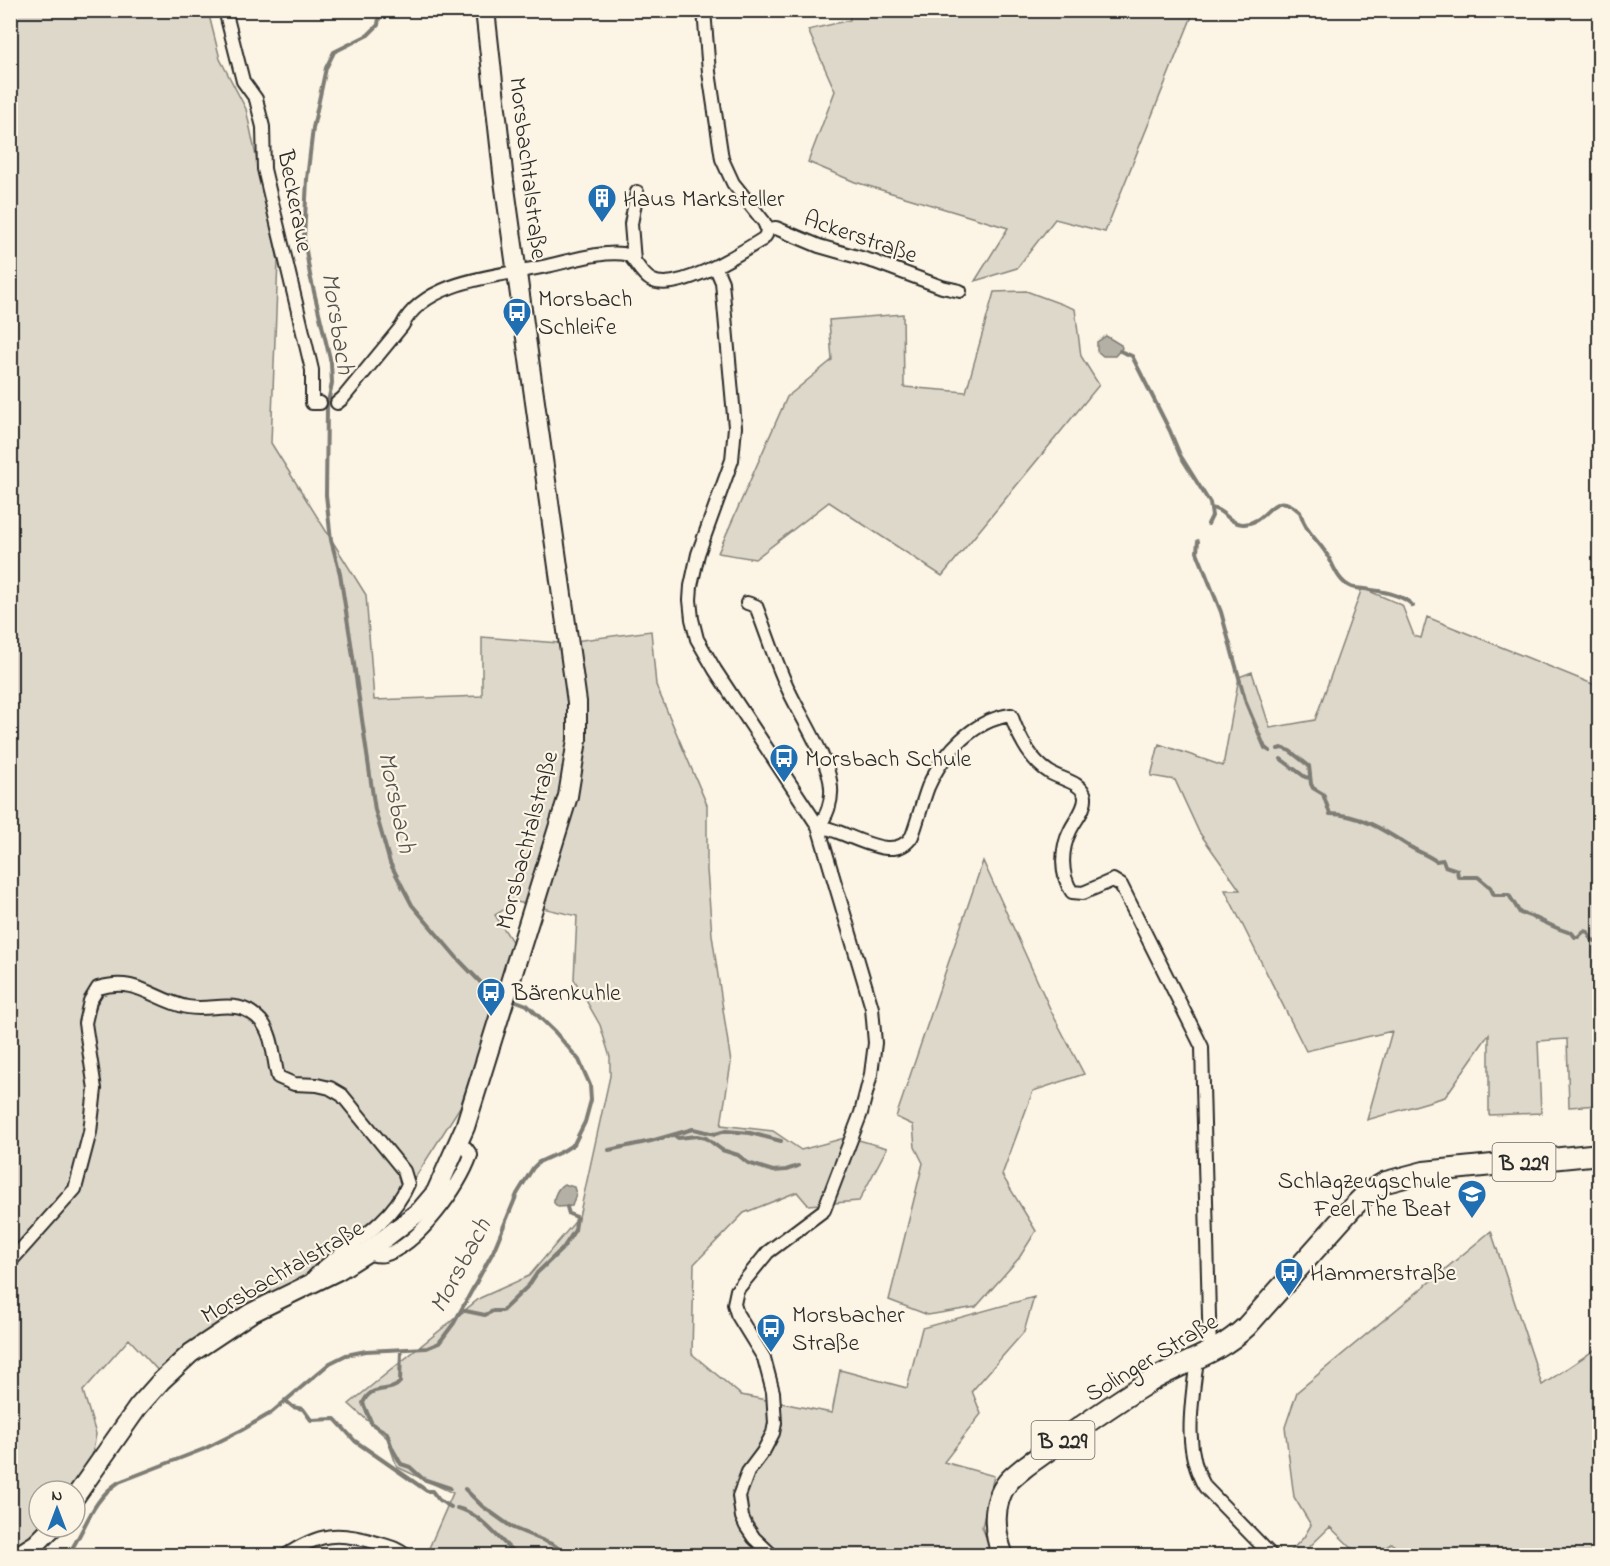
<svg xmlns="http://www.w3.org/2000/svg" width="1610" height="1566" font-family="'Indie Flower',sans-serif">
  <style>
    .green { fill: #ded8ca; stroke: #84827a; stroke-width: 1.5 }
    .water { fill: #b4b0a5; stroke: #7d7b74; stroke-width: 1.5 }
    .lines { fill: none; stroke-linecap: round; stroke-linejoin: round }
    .stream { stroke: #7d7b74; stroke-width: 4 }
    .minor-casing { stroke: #2b2b2b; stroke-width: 16 }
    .secondary-casing { stroke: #2b2b2b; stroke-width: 22 }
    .primary-casing { stroke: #2b2b2b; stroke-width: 24 }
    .minor { stroke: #fcf5e5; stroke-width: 12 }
    .secondary { stroke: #fcf5e5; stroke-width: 18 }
    .primary { stroke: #fcf5e5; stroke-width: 20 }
    .labels { text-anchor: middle; stroke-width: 4.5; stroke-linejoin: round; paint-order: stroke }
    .shield { fill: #fcf5e5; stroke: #6a6863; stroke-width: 1.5 }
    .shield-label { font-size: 22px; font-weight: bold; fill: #2b2b2b }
    .street-label { font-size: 24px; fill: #2b2b2b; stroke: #fcf5e5 }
    .poi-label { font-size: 24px; fill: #2b2b2b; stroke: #fcf5e5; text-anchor: start }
    .water-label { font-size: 26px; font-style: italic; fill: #545350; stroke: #fcf5e5 }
  </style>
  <rect width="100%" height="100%" fill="#fcf5e5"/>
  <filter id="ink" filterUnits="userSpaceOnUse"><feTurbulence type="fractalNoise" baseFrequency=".0167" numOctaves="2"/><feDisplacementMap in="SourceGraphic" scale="12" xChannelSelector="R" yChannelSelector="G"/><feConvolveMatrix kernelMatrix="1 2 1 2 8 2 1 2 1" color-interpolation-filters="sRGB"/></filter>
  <g filter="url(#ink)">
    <path class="green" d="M850,10H1194V11L1105,232L1055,219L1017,268L975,281L1008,228L855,182L808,162L835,91L808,30L850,20Z
      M11,11H208L220,59L246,109L278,260L271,443L366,595L374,700L482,696V637L559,643L651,631L656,685L707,805V870L712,935L731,1063L721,1125L773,1131L801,1150L848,1137L887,1148L859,1201L808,1205L797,1192L744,1213L694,1264L692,1354L741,1395L832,1413L840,1370L907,1388L922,1328L1034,1297L1024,1332L972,1391L981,1414L944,1462L994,1476L982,1527L993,1555L549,1556L530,1551L525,1555H426L453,1493L397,1467L387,1438L349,1404L480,1298L529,1276L579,1217L610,1076V1057L600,1025L574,979L577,916L517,902L495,915L515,946L460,1107L390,1217L296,1292L162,1375L129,1339L83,1391L96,1434L90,1468L71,1491H39V1527H42L31,1540L11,1553Z
      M1026,291L1075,309L1081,356L1099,385L942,576L829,502L755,559L718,553L787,397L832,360L829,320L903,314L904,387L966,392L994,292Z
      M1362,588L1402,605L1414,636L1421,638L1427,617L1600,687L1599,1105L1569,1107L1567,1039L1538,1041L1541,1113L1489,1115V1034L1445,1097L1367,1120L1392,1031L1306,1051L1225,890H1240L1199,832L1175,780L1151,776L1159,744L1223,766L1239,677L1252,672L1270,728L1315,720Z
      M983,861L1052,1013L1084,1074L1033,1091L1002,1175L1036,1231L1019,1258L976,1307L928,1315L889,1300L923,1163L915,1147L913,1125L896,1117Z
      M1491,1231L1542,1385L1599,1347V1555H1402L1392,1543L1375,1555H1359L1330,1527L1301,1555H1287L1304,1537L1311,1525L1294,1497L1285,1427L1297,1392Z"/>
    <path class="water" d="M1106,336L1121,345L1122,348L1115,356H1103L1097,351V342Z
      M564,1184L574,1187L576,1194L572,1206L558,1207L554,1203C553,1197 558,1187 564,1184Z"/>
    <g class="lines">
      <path class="stream" d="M380,10L378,25L368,35L334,52L326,68L313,128L307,179L304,238L310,275L331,363L332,383L327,407L326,495L331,540L340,574L351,643L375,810L390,863L412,905L458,959L487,989L502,995
        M1120,351L1132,356L1170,431L1180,455L1210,503L1212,516L1208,524
        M1211,508C1224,509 1230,525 1244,524C1271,522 1271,486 1300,512C1306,534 1320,541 1329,558C1335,569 1339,582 1351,587C1355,589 1361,588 1365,589C1380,591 1403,594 1413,606
        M1198,541L1197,552L1221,612L1246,703L1265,748L1270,751
        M1278,749L1282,748L1290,751L1309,766L1311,784L1313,788L1323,794L1330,814C1359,814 1384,830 1407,845C1416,851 1426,854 1436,861L1443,860L1445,866L1457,870L1458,877H1478L1490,887L1494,895H1509L1520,913C1539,917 1553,929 1572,933L1575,937H1578L1584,931L1588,932L1591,939L1595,941L1600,939
        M1281,759L1305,777L1310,778
        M674,1135L678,1138L697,1136L706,1138L722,1150L738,1155L748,1163L773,1171L786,1170L798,1166
        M609,1150L651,1141L693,1129L715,1134L726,1131L750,1133L781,1141
        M461,1310L485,1315L493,1311H502L529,1285L537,1273L563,1248L575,1230L577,1217L569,1214L567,1207
        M401,1350L400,1382C390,1395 372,1382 363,1403L372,1424L387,1433L392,1448L401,1464L410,1467L423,1479L450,1488
        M285,1400L293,1407L303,1409L311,1420L335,1419L355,1441L427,1491H432L439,1500L451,1507
        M465,1489L482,1506L513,1528L554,1545L569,1556
        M457,1508C483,1514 498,1541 519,1556
        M67,1556C86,1530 90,1501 119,1482L204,1449L242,1430L271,1413L330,1363L346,1355L366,1351L427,1348L439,1343L454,1323L493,1252L517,1194L533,1168L539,1162L563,1151L574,1144L585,1122L591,1100L590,1085L579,1060L555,1032L527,1005L511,999"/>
      <g class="minor-casing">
        <path id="minor" d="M225,10L243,81L256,99L263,127L264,169L312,370V403H320
          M704,10L709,72L722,159L733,183L764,222L767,229
          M767,229L776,228L819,246L875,262L942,287L960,291
          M634,261L631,224L637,192
          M716,268L722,282L735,427L732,460L698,554L691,586L690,600L692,619L697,639L715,670L818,826L872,1008L875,1043L871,1074L861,1113L824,1210L768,1252L737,1290L734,1304L737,1314L764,1358L773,1392L775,1423L773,1433L763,1452L748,1472L739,1496L742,1517L746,1526L754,1538L773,1556
          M337,403L343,398L402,326C425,279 501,276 547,266C570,261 606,249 629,255C637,263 641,274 651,280C677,294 740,253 763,239L766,235L767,229
          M747,603L756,606C767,634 776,664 789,691C801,717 830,761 831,788C832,801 827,817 818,826
          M818,826C845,829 893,867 912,836C918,820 922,803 928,787C943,753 973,720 1011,715C1018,735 1030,760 1049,772C1059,779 1083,782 1085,797C1086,809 1075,820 1070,831C1061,849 1060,875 1072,892L1083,893L1113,880L1121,885L1202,1047L1210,1354
          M366,1253C372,1254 378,1257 384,1255C418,1246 460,1186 471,1155L466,1148L458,1144
          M10,1262L75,1189L90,1132L95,1089L85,1023L90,1001L98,988C137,976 153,1000 187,1007C214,1012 238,996 261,1021C274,1036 273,1059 278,1077L294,1084L317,1085L330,1088L342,1095L404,1171L408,1184C396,1213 368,1234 343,1252C332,1261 320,1268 311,1280
          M1197,1359C1192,1403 1182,1448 1205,1487L1272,1556
          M285,1556C319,1533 338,1531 377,1543C387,1546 398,1548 406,1556"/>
      </g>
      <g class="secondary-casing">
        <path id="secondary" d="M75,1497L138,1407L161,1381L191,1353L251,1313L339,1270L366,1253L420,1211L436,1192L465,1127L568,796L577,740V702L504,181L485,10
          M17,1556L36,1544L53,1527"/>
      </g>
      <g class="primary-casing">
        <path id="primary" d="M1003,1556C994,1533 991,1503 1008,1482C1013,1476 1020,1471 1026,1466C1067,1437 1108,1406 1151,1381C1185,1360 1215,1356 1246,1327L1351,1209L1367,1193L1386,1182L1424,1172L1600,1154"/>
      </g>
      <use href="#minor" class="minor"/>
      <use href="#secondary" class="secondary"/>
      <use href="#primary" class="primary"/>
    </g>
  </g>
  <defs>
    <g id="building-pin" transform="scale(1.5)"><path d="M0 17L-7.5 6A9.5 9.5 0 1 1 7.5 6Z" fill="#1f6fb2" stroke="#fcf5e5"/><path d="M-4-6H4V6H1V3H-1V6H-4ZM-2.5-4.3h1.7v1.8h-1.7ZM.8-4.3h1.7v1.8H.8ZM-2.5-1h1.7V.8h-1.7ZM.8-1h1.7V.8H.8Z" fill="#fff"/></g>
    <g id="bus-pin" transform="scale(1.5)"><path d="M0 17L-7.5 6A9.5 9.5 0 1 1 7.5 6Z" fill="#1f6fb2" stroke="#fcf5e5"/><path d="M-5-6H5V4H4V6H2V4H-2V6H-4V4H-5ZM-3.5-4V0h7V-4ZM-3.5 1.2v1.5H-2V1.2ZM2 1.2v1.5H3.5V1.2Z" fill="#fff"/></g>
    <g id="school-pin" transform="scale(1.5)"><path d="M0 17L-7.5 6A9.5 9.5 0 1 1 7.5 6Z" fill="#1f6fb2" stroke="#fcf5e5"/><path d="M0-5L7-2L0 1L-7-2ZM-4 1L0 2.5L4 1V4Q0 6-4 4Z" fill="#fff"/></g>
  </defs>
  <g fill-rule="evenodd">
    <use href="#building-pin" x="602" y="198"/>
    <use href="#bus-pin" x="517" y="312"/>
    <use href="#bus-pin" x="784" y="758"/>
    <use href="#bus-pin" x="491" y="992"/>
    <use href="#school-pin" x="1472" y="1194"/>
    <use href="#bus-pin" x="1289" y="1272"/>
    <use href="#bus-pin" x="771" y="1328"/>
  </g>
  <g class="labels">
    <g class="shield">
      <rect x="1492.5" y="1143" width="63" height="38" rx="4.5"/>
      <rect x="1031.5" y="1421" width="63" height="38" rx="4.5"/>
    </g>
    <g class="shield-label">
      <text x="1524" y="1170">B 229</text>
      <text x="1063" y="1448">B 229</text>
    </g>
    <g class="street-label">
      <text transform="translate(529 168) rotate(83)" y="8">Morsbachtalstraße</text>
      <text transform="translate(296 201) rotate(79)" y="8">Beckeraue</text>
      <text transform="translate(861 236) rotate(19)" y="8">Ackerstraße</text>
      <text transform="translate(526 840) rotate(-75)" y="8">Morsbachtalstraße</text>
      <text transform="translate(282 1271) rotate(-30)" y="8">Morsbachtalstraße</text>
      <text transform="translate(1151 1357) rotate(-31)" y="8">Solinger Straße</text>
    </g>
    <g class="poi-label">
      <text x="623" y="206">Haus Marksteller</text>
      <text x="538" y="306">Morsbach<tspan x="538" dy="28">Schleife</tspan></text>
      <text x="805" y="766">Morsbach Schule</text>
      <text x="512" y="1000">Bärenkuhle</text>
      <text x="1451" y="1188" text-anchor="end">Schlagzeugschule<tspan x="1451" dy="28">Feel The Beat</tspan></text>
      <text x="1310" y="1280">Hammerstraße</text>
      <text x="792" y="1322">Morsbacher<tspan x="792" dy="28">Straße</tspan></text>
    </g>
    <g class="water-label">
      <text transform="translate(339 323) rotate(81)" y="9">Morsbach</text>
      <text transform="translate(398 802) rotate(78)" y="9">Morsbach</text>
      <text transform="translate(459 1265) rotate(-62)" y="9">Morsbach</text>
    </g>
  </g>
  <rect width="1610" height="1566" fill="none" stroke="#fcf5e5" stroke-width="36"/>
  <rect x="18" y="18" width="1574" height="1530" fill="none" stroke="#2b2b2b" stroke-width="2" filter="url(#ink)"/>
  <g transform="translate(57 1509)"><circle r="28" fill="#fcf5e5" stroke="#a8a49b" stroke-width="1.5"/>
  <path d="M0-4.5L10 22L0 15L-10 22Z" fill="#1f6fb2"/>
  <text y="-9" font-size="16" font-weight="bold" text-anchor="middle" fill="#2b2b2b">N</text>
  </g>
</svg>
